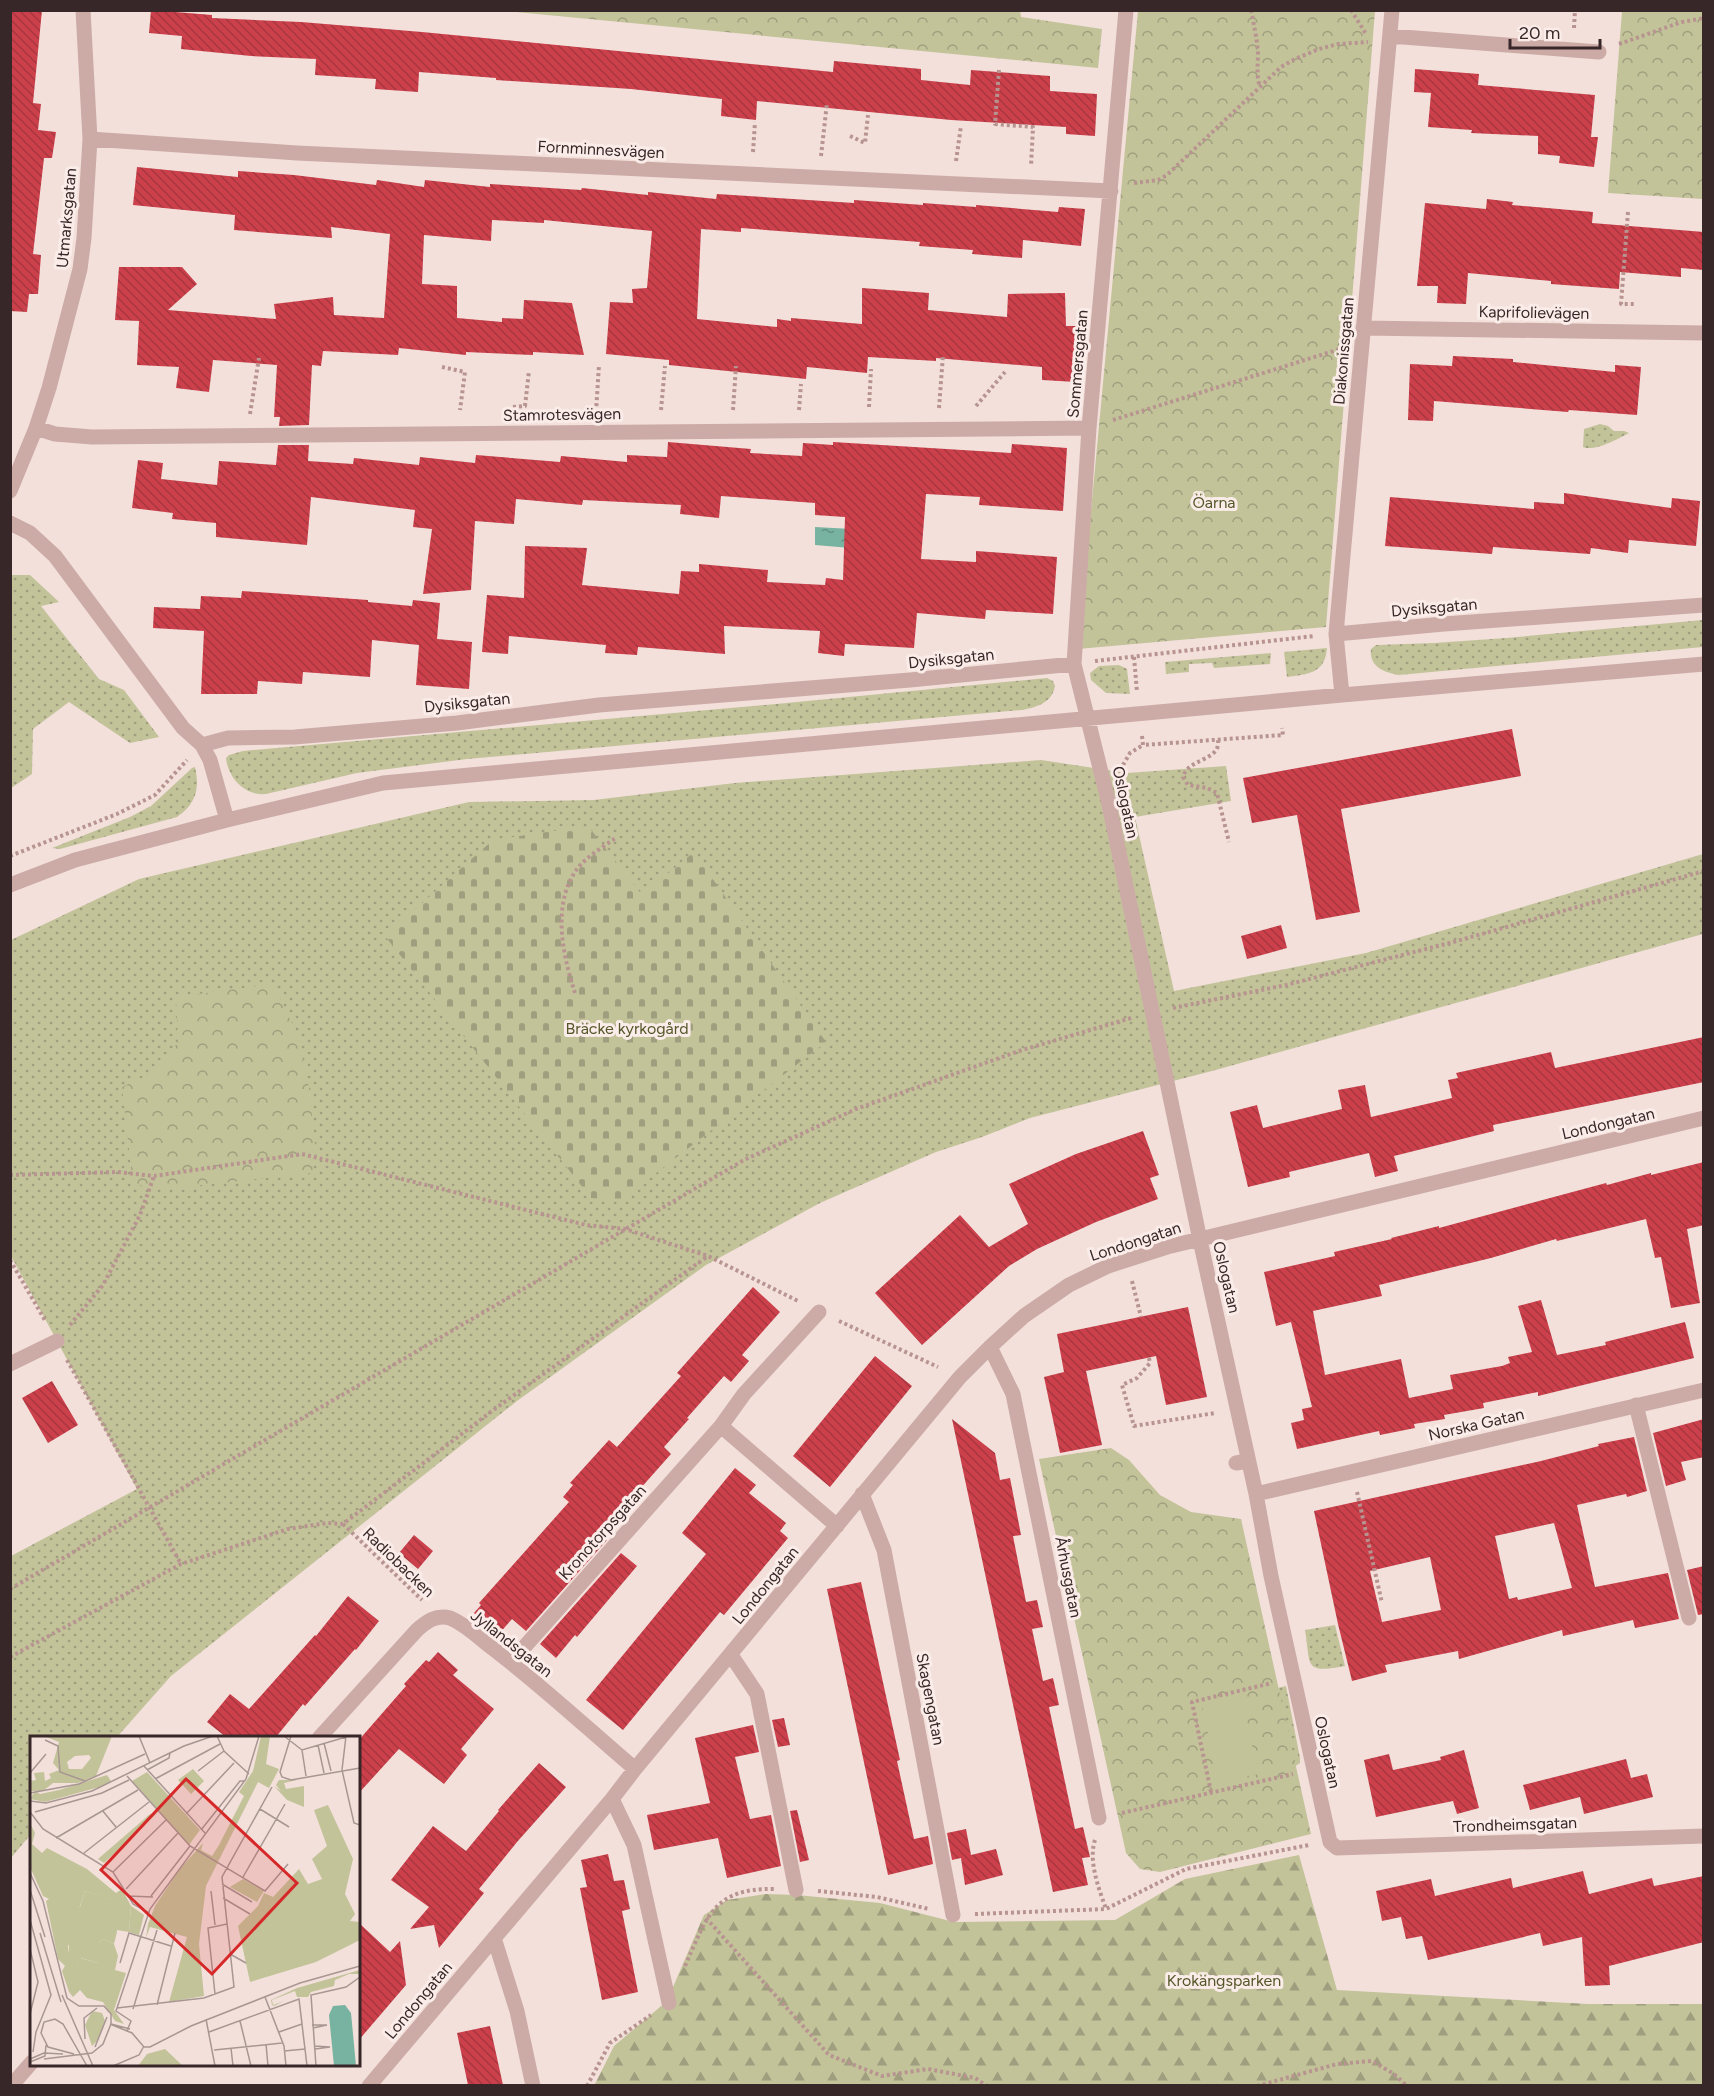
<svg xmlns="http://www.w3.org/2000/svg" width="1714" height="2096" font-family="Figtree,sans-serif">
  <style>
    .grass { fill: url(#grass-dots) }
    .forest { fill: url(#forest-firs) }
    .cemetery { fill: url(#cemetery-stones) }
    .park { fill: url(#park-crowns) }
    .pitch { fill: #c3c39a }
    .water { fill: url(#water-ripples) }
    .building { fill: url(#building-back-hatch); fill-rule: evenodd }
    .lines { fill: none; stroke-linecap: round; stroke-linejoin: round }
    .path { stroke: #b89490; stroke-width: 4; stroke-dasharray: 3 3; stroke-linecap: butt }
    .lane { stroke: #ccaba6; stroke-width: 15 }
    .street { stroke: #ccaba6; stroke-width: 15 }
    .labels { text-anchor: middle; stroke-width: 6; stroke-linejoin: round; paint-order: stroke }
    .street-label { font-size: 16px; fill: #382728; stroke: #faece8 }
    .park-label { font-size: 16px; fill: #55572a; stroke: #faece8 }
    .inset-road { fill: none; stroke: #a89693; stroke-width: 1.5 }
    .view { fill: #d62828; fill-opacity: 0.15; stroke: #d62828; stroke-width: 3 }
    .inset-edge { fill: none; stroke: #382728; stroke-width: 3 }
  </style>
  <defs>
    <pattern id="grass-dots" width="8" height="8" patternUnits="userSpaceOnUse" patternTransform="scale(1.5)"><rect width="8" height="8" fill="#c3c39a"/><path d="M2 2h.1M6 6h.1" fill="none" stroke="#9f9e7e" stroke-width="1.8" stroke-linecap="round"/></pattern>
    <pattern id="forest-firs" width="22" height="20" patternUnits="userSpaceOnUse" patternTransform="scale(1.5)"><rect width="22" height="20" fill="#c3c39a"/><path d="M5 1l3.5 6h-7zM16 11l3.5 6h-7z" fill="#9f9e7e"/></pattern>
    <pattern id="cemetery-stones" width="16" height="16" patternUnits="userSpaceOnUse" patternTransform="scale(1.5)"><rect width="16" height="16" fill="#c3c39a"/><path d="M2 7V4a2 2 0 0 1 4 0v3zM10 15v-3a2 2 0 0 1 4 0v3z" fill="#9f9e7e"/></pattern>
    <pattern id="park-crowns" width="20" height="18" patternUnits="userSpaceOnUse" patternTransform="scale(1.5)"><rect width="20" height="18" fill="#c3c39a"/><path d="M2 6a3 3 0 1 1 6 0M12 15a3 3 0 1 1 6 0" fill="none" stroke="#9f9e7e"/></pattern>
    <pattern id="water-ripples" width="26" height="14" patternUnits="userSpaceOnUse" patternTransform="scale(1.5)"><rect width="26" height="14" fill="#78b2a1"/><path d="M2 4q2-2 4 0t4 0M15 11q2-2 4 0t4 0" fill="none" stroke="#639183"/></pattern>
    <pattern id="building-back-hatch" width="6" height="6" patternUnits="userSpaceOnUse" patternTransform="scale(1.5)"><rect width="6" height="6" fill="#cc404c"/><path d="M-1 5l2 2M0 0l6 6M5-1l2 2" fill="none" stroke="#a7363f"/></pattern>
  </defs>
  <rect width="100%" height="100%" fill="#f3e0db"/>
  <path class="grass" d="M1600,424L1608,426L1614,431H1624L1629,433C1618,439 1594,452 1583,447L1584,429Z
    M11,575H30L59,602L41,606L99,679L124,690L159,737L130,743L69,702L33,729L32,774L11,788Z
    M1703,620V647L1399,675C1384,672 1369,667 1371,649L1376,645L1434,643L1506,638Z
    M1327,648C1325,674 1308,674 1287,677L1284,652Z
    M1271,653L1270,664L1214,668L1212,663L1189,664V672L1166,674L1165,662Z
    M1119,665L1127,669L1130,694L1106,693L1091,680L1090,673L1099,666Z
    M1047,678L1053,681L1055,686C1052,703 1037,707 1022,710L467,759L357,773L266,794C245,796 228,778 226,758L229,755L243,751L776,704Z
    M1041,760L1127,773L1226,766L1231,801L1135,817L1174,991L1366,953L1703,854V934L1212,1071L1030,1118L982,1137L936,1152L820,1203L706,1265L517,1401L171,1676L117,1737L32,1738L31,1834L11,1858V1556L137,1489L11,1256V940L139,879L469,802L594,800L735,783Z
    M195,767C200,789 196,804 177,817L60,849L52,848L130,817L151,806L192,768Z
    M1335,1625L1345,1666C1303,1674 1311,1666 1305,1630Z
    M1286,1686L1300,1758V1763L1294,1767L1260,1692Z"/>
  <path class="forest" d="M1299,1855L1337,1990L1588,2004H1703V2085L594,2086L614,2046L667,2001L704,1915L727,1900L766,1894L797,1895L880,1903L954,1922L1115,1920L1185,1879Z"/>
  <path class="cemetery" d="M588,826L642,895L694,852L826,1042L620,1201L591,1198L385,936L493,840Z"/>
  <path class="park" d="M1020,10L1021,17L1102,29L1098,68L506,11Z
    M1138,11H1375L1326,627L1078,649Z
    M1622,11H1703V199L1608,193Z
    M273,984L297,1034L309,1088L316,1152L312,1173L175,1188L133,1185L122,1087L155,1072L178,1042L176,997Z
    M1111,1448L1129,1460L1160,1495L1191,1512L1241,1519L1311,1834L1160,1872L1140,1869L1126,1853L1039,1459Z"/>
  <path class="pitch" d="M1242,1696L1258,1774L1218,1782L1202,1704Z"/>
  <path class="water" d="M815,527L852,529L851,548L815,545Z"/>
  <path class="building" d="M10,10H42L33,103L41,104L38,130L56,132L52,158H44L33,254L41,255L38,294H29L27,312L10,311Z
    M151,10L212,15V18L301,22L422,32L833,72L834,61L921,69V80L970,85L971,70L1050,76V91L1097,94L1095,136L1066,134V127L951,120L757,101L756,120L721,116L722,99L631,89L496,80V78L419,72L418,92L375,89L376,79L315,75L316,59L251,56L181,49L182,36L149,33Z
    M1415,69L1479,74L1478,85L1595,95L1591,137H1598L1594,167L1559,163L1560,156L1538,154V136L1471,133L1472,130L1428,127L1431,93L1414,92Z
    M137,167L238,177V171L294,175L376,185L377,180L424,187L425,180L490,187V184L581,190L582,188L648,195V192L716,199L717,194L854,203V200L923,205V203L976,207V205L1058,212L1059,207L1085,209L1081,246L1023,240L1022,258L972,254L973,250L919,246L920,242L741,228V232L701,229L697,319L777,327V319L791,321V318L862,324V288L929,293L928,310L1007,317L1008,294L1065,293L1066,326H1078L1076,382L1042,380V367L936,358V361L868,357L867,373L807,367L806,379L669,365V360L606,354L610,302L633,303L632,289L647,288L652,231L544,220V223L492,220L491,241L424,235L422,284L457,286V318L502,322V318L523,319L524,300L572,303L584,355L533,352V355L466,352V355L399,348L398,355L323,351L321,366L312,365L309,425L279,426L280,417H274L277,365L213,360L209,392L176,388L179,367L137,365L139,321L115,320L119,267H182L197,284L168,310L276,319L274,304L333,297L334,315L384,318L390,234L331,227L332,238L234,230L235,215L133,205Z
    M1487,199L1513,202L1512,205L1593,212L1592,223L1704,232V270L1681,268V277L1620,272L1619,289L1551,284V281L1468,273L1466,304L1437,303L1438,286H1417L1425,203L1486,209Z
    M1453,356L1513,359V362L1615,372V365L1641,367L1637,415L1569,410L1568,412L1434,401L1433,421L1408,420L1410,364L1452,366Z
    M668,442L751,449L750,453L802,456L803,443L833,445V442L1011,453L1012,444L1067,448L1063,511L979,505L980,497L926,494L921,559L976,562V551L1057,557L1053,614L986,610L985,619L917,613L914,648L845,644L844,656L818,653L820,631L724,626L725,654L638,647L637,655L605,653L606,645L509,636L508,654L482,652L487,595L524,598L525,546L587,548L582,585L679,594L681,571L699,572V564L768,570L767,582L825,585L826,578L843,580L845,517L815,515V503L721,496L719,518L680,514L681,505L583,500L582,505L516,499L514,524L475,521L471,590L423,594L432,529L413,527L415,510L311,497L307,545L216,537V523L172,519L173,513L132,508L138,460L163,463L161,479L217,485L219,461L276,465L278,445H309L308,461L353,464L354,458L419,465L420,457L475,463L476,455L560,462L561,456L627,462V455L667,457Z
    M1564,493L1671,508L1672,498L1700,501L1696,546L1629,540L1628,553L1591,548L1590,554L1493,547L1492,554L1385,546L1390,497L1534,509V502L1564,504Z
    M242,591L368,600V602L412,606L413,600L440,603L437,639L472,642L469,689L416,685L419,645L372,640L370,677L303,672L302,684L258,681L257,694H201L204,631L153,628L154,607L200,609L201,596L241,598Z
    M1512,729L1521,776L1341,809L1360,912L1316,920L1297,815L1252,823L1243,778Z
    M1281,925L1287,948L1247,959L1241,936Z
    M1704,1037V1082L1493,1125L1494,1131L1394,1156L1398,1171L1375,1177L1369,1153L1289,1172L1290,1177L1248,1187L1230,1112L1257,1105L1263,1128L1342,1109L1338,1090L1365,1085L1371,1117L1452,1098L1448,1080L1458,1078L1456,1073L1551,1052L1555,1068Z
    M1143,1131L1159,1175L1150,1178L1158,1199L1096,1222L1037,1249L1009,1266L922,1345L875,1293L960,1215L989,1247L1028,1224L1009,1184L1076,1154Z
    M1704,1162V1225L1687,1229L1700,1303L1671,1308L1661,1257L1655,1258L1646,1219L1557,1241L1556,1239L1491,1258L1379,1285L1382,1296L1313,1311L1325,1375L1401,1359L1409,1398L1453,1389L1450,1375L1502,1366L1510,1363L1508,1357L1532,1352L1518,1306L1541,1300L1557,1355L1606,1345L1605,1342L1685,1322L1694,1358L1538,1396V1392L1483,1403L1484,1408L1444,1415L1445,1419L1414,1424L1415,1428L1380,1435L1379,1431L1297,1449L1291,1423L1304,1420L1302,1409L1312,1407L1291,1322L1276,1326L1264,1272L1335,1256L1334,1252L1392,1239L1391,1238L1439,1226V1228L1606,1183L1607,1185L1651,1173V1175Z
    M753,1287L780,1312L742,1355L749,1361L731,1382L724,1376L687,1418L689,1419L664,1447L671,1454L600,1534L607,1540L526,1631L512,1619L498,1635L474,1613L481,1605L479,1603L569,1502L563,1497L573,1485L570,1483L609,1440L617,1447L681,1376L677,1373Z
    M1188,1307L1207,1397L1166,1405L1156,1356L1086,1371L1102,1445L1060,1453L1044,1377L1064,1372L1057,1334Z
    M875,1356L912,1386L830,1487L793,1456Z
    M52,1381L78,1425L48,1443L22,1398Z
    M952,1419L995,1453L1000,1480L1010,1478L1021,1535L1013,1536L1026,1602L1037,1600L1043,1627L1032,1629L1043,1681L1053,1678L1059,1705L1049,1707L1075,1829L1083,1827L1090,1857L1082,1858L1088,1885L1053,1892Z
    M1704,1419V1457L1681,1462L1686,1480L1666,1486L1653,1433Z
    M1634,1437L1647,1491L1627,1497L1626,1494L1577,1505L1595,1587L1668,1573L1679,1619L1635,1628L1633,1620L1563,1636L1562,1630L1459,1659L1458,1651L1385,1665L1387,1672L1352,1681L1338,1624L1314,1511L1541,1461L1599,1446L1598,1444ZM1554,1523L1572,1588L1518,1600L1517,1597L1509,1599L1495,1536ZM1430,1557L1441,1610L1382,1622L1370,1571Z
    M735,1468L756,1485L749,1493L786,1523L780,1531L788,1538L724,1615L720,1612L623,1730L586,1700L706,1554L682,1533Z
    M414,1535L433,1551L418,1569L399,1553Z
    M621,1553L637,1566L577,1637L575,1635L556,1658L540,1644Z
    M1704,1566V1614L1698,1615L1687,1570Z
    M861,1582L900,1760L897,1761L914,1839L928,1836L933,1864L888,1875L827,1589Z
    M348,1596L379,1621L356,1650L355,1649L305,1706L303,1704L276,1737H226L207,1722L230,1694L249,1709L315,1635L316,1636Z
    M438,1652L458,1670L453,1675L494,1709L461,1749L467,1755L444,1784L399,1749L358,1794V1741L406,1686L404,1684L426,1660L429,1662Z
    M784,1718L790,1745L778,1747L772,1720Z
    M753,1725L759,1752L735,1757L750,1819L771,1815L781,1866L727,1878L718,1838L654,1850L647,1815L710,1803L695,1738Z
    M1464,1750L1479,1808L1457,1814L1453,1801L1376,1817L1364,1760L1389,1754L1393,1770L1441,1760L1440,1757Z
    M1626,1759L1631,1778L1647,1774L1653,1797L1584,1814L1580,1797L1530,1810L1523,1785Z
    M539,1763L566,1787L517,1842L479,1889L484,1893L439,1948L434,1925L410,1929L429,1907L391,1880L433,1826L466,1851L499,1811L498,1810Z
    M797,1810L809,1860L800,1862L790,1811Z
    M966,1829L971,1855L996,1849L1003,1875L965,1885L961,1858L952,1860L947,1833Z
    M608,1854L614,1881L624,1880L630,1909L622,1911L638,1992L602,2000L580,1888L587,1887L581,1860Z
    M1583,1871L1589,1894L1652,1878L1654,1886L1704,1876V1942L1609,1966L1610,1985L1585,1986L1582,1937L1543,1946L1540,1933L1428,1960L1422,1936L1406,1939L1401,1917L1382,1921L1376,1891L1431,1879L1435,1896L1511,1878L1513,1888Z
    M358,1922L390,1952L400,1941L406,1985L358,2041Z
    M490,2026L503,2085H468L457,2033Z"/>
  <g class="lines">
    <path class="path" d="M1251,10C1254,25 1257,39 1258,53C1258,65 1256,75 1260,87
      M1351,10L1366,34
      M1574,28L1575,10
      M1619,44L1682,22L1704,18
      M999,70L995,124L1033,127L1031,166
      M850,136L865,143L868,115
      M753,152L755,122
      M821,156L827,103
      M956,161L961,126
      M1134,183L1158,180L1167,175L1281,67L1295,59L1319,49L1338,44L1368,42
      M1628,212L1621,304H1635
      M442,367L465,372L460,410
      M976,406L1005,372
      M513,407L525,406L529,371
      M869,407L871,369
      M939,408L943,355
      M661,410L665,366
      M733,410L736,366
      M799,410L801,384
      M596,412L599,365
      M250,414L259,358
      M1113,420L1340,349
      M1134,657L1137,692
      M1095,661L1314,636
      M1142,736L1143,745L1283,735L1282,728
      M1218,740C1221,761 1188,758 1183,777L1188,785L1207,788L1217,793L1229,842
      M1123,765L1130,753L1143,745
      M10,856L117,814L155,795L187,760
      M575,993C563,956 552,907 575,872C585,857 603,847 617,837
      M1173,1008L1286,985L1457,941L1704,871
      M10,1175L118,1172L154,1176L302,1154L586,1225L625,1229L708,1256L800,1302
      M10,1260L46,1322
      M1132,1281L1141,1317
      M839,1321L938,1367
      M70,1325L103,1285L140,1215L154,1176
      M1149,1358L1150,1363L1137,1378L1122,1385L1134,1426L1215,1413
      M67,1360L181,1564
      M1357,1492L1382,1603
      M343,1524L422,1600
      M10,1589L744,1160L856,1109L1019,1051L1131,1018
      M10,1657L181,1564L288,1529L327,1523L343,1524L496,1408L708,1256
      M1211,1792L1192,1702L1272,1683
      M1122,1813L1293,1774
      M1095,1840C1088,1861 1099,1889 1106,1909
      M818,1891L877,1897L929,1909
      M975,1914L1106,1909L1186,1869L1309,1845
      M706,1918L829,2055L882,2076L928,2069L975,2078L987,2086
      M685,1966C707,1917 713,1888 774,1889
      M587,2086L610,2043L651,2015
      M1257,2086L1337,2064L1372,2061L1394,2074L1407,2086"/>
    <path class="lane" d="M1636,1405L1689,1618
      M1236,1463L1248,1461"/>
    <path class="street" d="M1126,10L1089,428L1074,664L1108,800L1200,1240L1256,1494L1271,1576L1330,1842L1337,1848L1704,1836
      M1390,36L1599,52
      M90,139L297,153L1111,191
      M1363,328L1704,333
      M36,428L55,434L92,437L1089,428
      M10,491L36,428L49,388L80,269L84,238L90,139L83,10
      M10,523L30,533L55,556L183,728L202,745L210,760L227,820
      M1336,634L1444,624L1704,605
      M1342,695L1336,634L1392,10
      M202,745L228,738L295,737L457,723L599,705L910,680L1074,664
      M10,885L75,860L227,820L383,783L1342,695L1704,664
      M990,1347L1013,1394L1099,1818
      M10,1364L57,1341
      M721,1426L837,1526
      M862,1494L884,1550L953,1915
      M1256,1494L1704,1390
      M731,1655L757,1694L796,1890
      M511,1662L721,1426L744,1394L819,1312
      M319,1738L417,1630C426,1622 436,1614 450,1618C465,1624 478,1637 491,1647C541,1685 587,1728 635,1769
      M612,1799L634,1845L669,2003
      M494,1938L517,2011L533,2086
      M11,2086L32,2062
      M369,2086L612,1799L635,1769L960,1377L990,1347L1024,1316L1069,1285L1108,1266L1167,1247L1704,1118"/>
  </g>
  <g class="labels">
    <g class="street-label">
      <text transform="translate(601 149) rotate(3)" y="6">Fornminnesvägen</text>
      <text transform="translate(66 218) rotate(-85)" y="6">Utmarksgatan</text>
      <text transform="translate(1534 312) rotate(1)" y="6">Kaprifolievägen</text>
      <text transform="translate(1343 351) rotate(-85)" y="6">Diakonissgatan</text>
      <text transform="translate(1077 364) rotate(-85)" y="6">Sommersgatan</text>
      <text transform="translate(562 414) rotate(-1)" y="6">Stamrotesvägen</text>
      <text transform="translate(1434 607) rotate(-5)" y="6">Dysiksgatan</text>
      <text transform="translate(951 658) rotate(-6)" y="6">Dysiksgatan</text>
      <text transform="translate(467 702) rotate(-6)" y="6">Dysiksgatan</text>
      <text transform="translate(1126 802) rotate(78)" y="6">Oslogatan</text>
      <text transform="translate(1608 1123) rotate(-13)" y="6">Londongatan</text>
      <text transform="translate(1135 1241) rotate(-18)" y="6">Londongatan</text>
      <text transform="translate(1227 1277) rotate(77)" y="6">Oslogatan</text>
      <text transform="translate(1476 1424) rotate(-13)" y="6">Norska Gatan</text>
      <text transform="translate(602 1532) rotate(-48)" y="6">Kronotorpsgatan</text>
      <text transform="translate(399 1562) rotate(44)" y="6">Radiobacken</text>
      <text transform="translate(1069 1577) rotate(79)" y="6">Århusgatan</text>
      <text transform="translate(765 1585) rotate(-51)" y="6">Londongatan</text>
      <text transform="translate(512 1643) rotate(38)" y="6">Jyllandsgatan</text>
      <text transform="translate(931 1699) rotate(79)" y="6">Skagengatan</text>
      <text transform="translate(1328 1752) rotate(78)" y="6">Oslogatan</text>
      <text transform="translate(1515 1824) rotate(-2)" y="6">Trondheimsgatan</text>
      <text transform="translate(418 2000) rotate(-50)" y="6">Londongatan</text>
    </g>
    <g class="park-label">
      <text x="1214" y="508">Öarna</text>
      <text x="627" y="1034">Bräcke kyrkogård</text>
      <text x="1224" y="1986">Krokängsparken</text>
    </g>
  </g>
  <g transform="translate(30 1736)">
    <rect width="330" height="330" fill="#f3e0db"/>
    <path d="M231,0H240L236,28L249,33L239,52L228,46L176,150L169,208L174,260L139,266L157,201L120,191L116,202L118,188L125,170L149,134L173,107L171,114L182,120L189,109L214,60L209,56L223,35ZM77,39L81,45L73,50L15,66L0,63L5,55L10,58L29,54ZM249,44H267L254,47L256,53L274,50V71L257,64L244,50L251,55L246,49ZM101,170L114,179L109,199L99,196ZM330,234V238H319L305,244L304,250L281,256L278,261H267L265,255L242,264L243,269L254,265L244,270L242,269L241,264L267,252Z" fill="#c3c39a"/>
    <path d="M14,0H82L66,40L48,47H23L13,55H0V45L6,44L4,37L14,36L15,45L21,42L19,38L29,34L23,27L29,6ZM45,20L59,19L61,22L52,33H39L37,26ZM298,69L323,123L315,158L325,178L320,185L330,186V204L286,226L220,246L208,190L228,170L234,157L243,161L269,133L278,148L292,143L282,123L297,110L284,74ZM0,87L5,97L2,108L12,117L17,112L57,133L86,157L92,153L101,170L99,196L87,194L82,191V164L55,155L38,206V216L47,231L50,222L68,227V207L73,203L84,208L88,220L85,234L96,237L84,274L94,288L85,285L73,266L57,262L50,254L43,261L39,256L32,235L35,230L28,223L16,165L19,163L13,160L0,131ZM62,275L72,277L75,285L68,304L62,310L55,289Z" fill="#c3c39a" fill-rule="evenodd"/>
    <path d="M151,139L167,142L164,162L140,160V149L144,144H150Z" fill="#c3c39a"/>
    <path d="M163,33L174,45L161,58L148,44ZM117,36L170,94L159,109L102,45ZM127,77L74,127L68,123L120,78ZM213,143L234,155L227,166L200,151ZM55,155L83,164L82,191L87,192V196L84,208L73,203L68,207V227L51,222L47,231L37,227L39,210L32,198L44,189L43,177L50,171ZM135,313L153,330H108L117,318Z" fill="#c3c39a"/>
    <path d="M55,156L82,164L66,203L46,198Z" fill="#c3c39a"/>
    <path d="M315,269L321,277L326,330H304L299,279L303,270Z" fill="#78b2a1"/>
    <path class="inset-road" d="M109,0L120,27M187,0L194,15L219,38M254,0L272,14L316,1M261,0L250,36L252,41L261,44L330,32M316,0L312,34L324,87L330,89M15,4L28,10L30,36L55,45M294,7L301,35M288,9L294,37M272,14L276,40M114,30L175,97M117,34L139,22L140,17M168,35L194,15M0,37L16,18M97,40L160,110L235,155L258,128M125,43L190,8M0,57L49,48L115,18M0,65L16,67L62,55L154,10L183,0M230,73L259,91M72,74L86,91M0,76L13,93L83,136L103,168L119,177M5,76L72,57L99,44M156,78L204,27M171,94L210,45H215M26,102L108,54M54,117L119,66M83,136L136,84M0,137L13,165L37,262L49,270H74L81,278V288M213,141L255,68M192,148L222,166M96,153L148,97M0,154L15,201M181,155L185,189M98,160L123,161M121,160L160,110M193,162L220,178M0,184L21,259L6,296L3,316M10,197L31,266M0,213L8,246L0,278M200,218L216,227M90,227L99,197L141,210M185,258L178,192L197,188M32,259L63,330M235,261L254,310L256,330M127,269L145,197M87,272L174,262L204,251L192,141L242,51M103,273L127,194M176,283L185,330M210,285L221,330M80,288L102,297L114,311H120L161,290L270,247L330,230M81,288L100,293M282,289H297L283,292M97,295L101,285L86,275L120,173L216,43L229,0M179,296L269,263L277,330M249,296L272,288M55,303L54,282L67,272M236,308L238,330M285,310L300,311L285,313M65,311L77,281M201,312L203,330M184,314L252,307M254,315L275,313M44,318L18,311L11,297L14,286L25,283L33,288L57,330M0,323L14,317L33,318M14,323L62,317L73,308L81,288M0,326L15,320L16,309M83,330L109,319L114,310M286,330L281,259L316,251L330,241"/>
    <path class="view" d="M156,43L267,147L182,238L71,134Z"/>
    <rect width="330" height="330" class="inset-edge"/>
  </g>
  <rect width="1714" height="2096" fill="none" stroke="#382728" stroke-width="24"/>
  <path d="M1510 39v9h90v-9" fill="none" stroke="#382728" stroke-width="3"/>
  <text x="1519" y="39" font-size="18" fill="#382728" stroke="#faece8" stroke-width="4.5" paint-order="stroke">20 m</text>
</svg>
